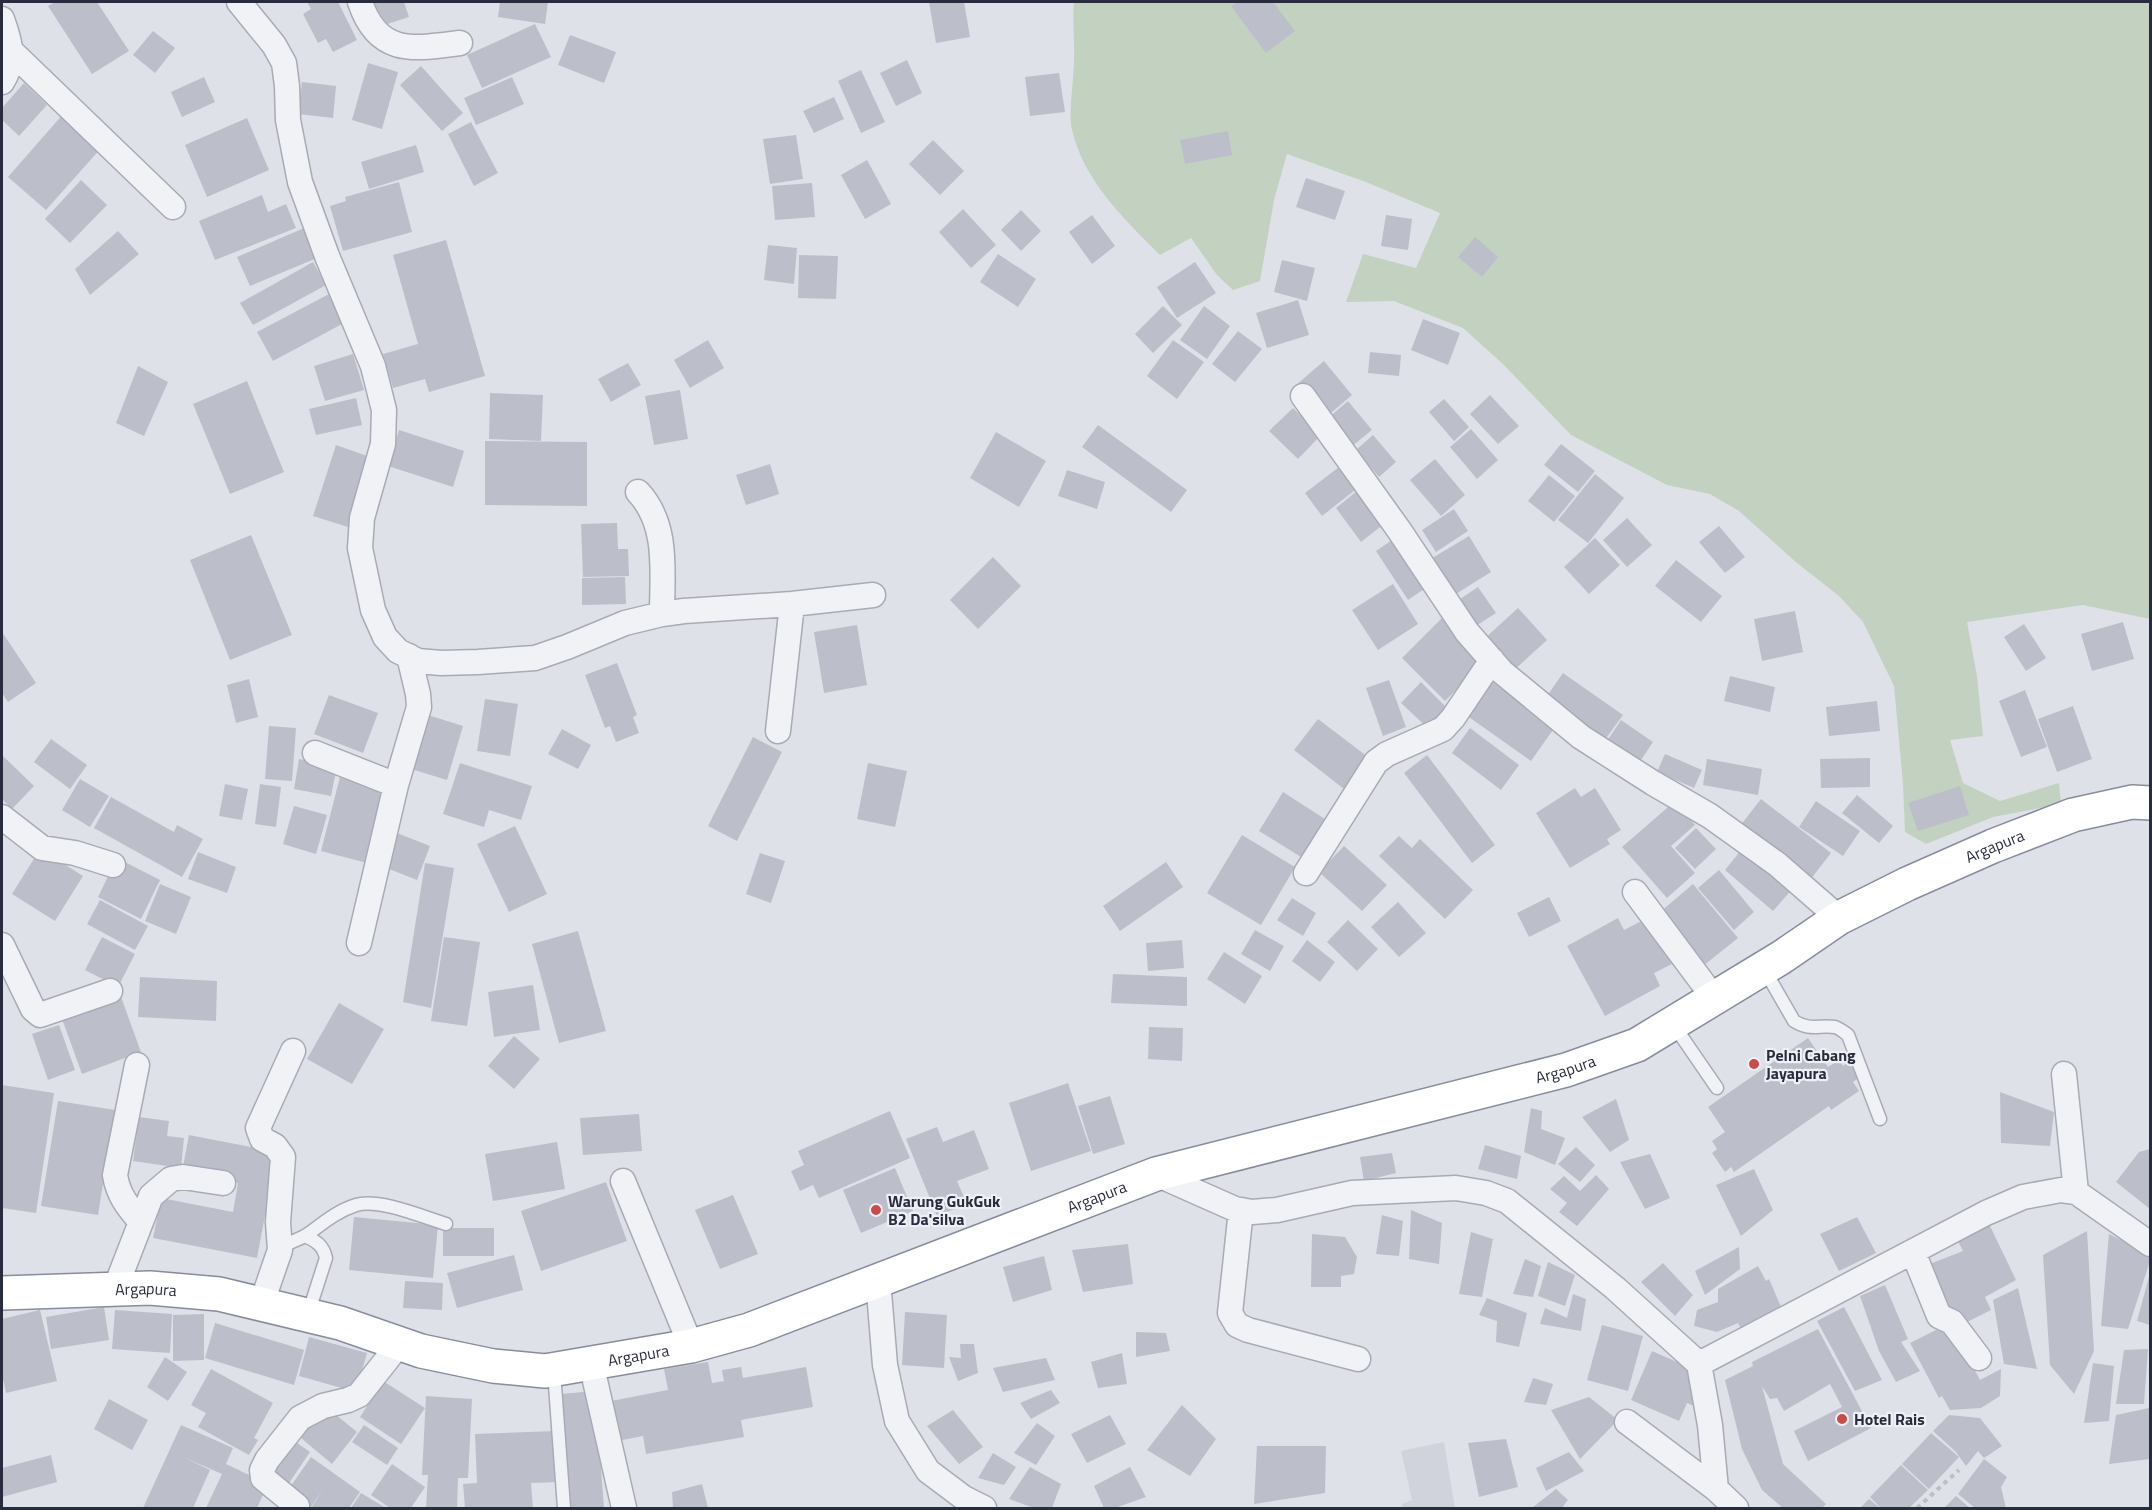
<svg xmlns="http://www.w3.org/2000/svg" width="2152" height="1510" font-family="'Titillium Web',sans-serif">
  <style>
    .built { fill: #d1d3dc }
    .green { fill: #c2d1c0 }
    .building { fill: #bcbfca }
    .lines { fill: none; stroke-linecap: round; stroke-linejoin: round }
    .service-casing { stroke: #a8abb5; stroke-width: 15 }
    .minor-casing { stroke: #a8abb5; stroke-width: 27 }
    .trunk-casing { stroke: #878c9e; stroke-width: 36 }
    .path { stroke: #bdbfc6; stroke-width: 4; stroke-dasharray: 4.5 4.5; stroke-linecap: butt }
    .service { stroke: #f1f2f6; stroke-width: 12 }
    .minor { stroke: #f1f2f6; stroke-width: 24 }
    .trunk { stroke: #fff; stroke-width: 33 }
    .poi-dot { fill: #c84d49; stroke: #eef0f5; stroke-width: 2 }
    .labels { text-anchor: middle; stroke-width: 4.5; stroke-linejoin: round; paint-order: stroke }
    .street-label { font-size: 16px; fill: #292c3e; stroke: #eef0f5 }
    .poi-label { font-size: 16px; font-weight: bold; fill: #292c3e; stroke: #eef0f5; text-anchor: start }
  </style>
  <rect width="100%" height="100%" fill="#dfe1e8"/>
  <path class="built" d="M1444,1442L1455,1508H1403L1402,1504L1412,1500L1401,1451Z"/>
  <path class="green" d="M1074,2H2150V619L2083,605L1967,622L1977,676L1983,736L1950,740L1963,783L2000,801L2059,783L2061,804L1993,817L1926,844L1905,832L1903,783L1894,686L1863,622L1839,596L1797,563L1739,511L1710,494L1667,485L1571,435L1504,365L1463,328L1394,301L1346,302L1363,254L1416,268L1440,213L1366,182L1287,154L1274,200L1260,281L1233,290L1217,275L1191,238L1160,255C1124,219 1084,181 1072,130C1068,116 1074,78 1074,61C1075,41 1072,21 1074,2Z"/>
  <path class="building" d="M55,2H97L129,51L92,74L48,6Z
    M307,2H338L357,40L333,52L326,39L318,43L303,14L311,9Z
    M370,2H404L409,17L378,27Z
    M500,2H548L545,24L498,17Z
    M929,2H964L970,37L936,43Z
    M1238,2H1273L1295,31L1266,53L1231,6Z
    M535,24L551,57L482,88L467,55Z
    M153,31L175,48L155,73L133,55Z
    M570,35L616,52L604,83L558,65Z
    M907,60L922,93L896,106L880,73Z
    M368,63L398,72L382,129L352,120Z
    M421,66L463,113L442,131L400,85Z
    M861,70L885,122L861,133L838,81Z
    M1059,73L1065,112L1030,116L1025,77Z
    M204,77L215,102L182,117L171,92Z
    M512,77L524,104L476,125L464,98Z
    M302,82L336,86L333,118L298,114Z
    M24,83L47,105L19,136L2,120V108Z
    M834,97L844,119L814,133L803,111Z
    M64,113L102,147L46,210L8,177Z
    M247,118L269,170L207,197L185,145Z
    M471,122L498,173L474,186L448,134Z
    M1228,131L1232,155L1185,164L1180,140Z
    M796,135L803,179L770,184L763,139Z
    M933,140L964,171L940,195L909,164Z
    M416,145L424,172L369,189L361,162Z
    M867,160L891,204L865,219L841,175Z
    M1306,178L1345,191L1335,220L1296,207Z
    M81,180L107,205L70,243L45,219Z
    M399,182L412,232L343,251L330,206L346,201L345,197Z
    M812,183L815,217L775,220L772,186Z
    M262,195L268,212L286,204L296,228L215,260L199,221Z
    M963,209L996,245L971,268L939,232Z
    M1021,210L1041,231L1021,251L1001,230Z
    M1092,215L1115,246L1092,264L1069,232Z
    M1386,215L1412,219L1408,250L1381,246Z
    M304,228L317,258L250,286L237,257Z
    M118,231L139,254L90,295L75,269Z
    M1475,237L1498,257L1482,277L1458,257Z
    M446,240L485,376L429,392L425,379L393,388L383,354L418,344L393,255Z
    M768,245L797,248L794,284L764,280Z
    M998,254L1036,279L1018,307L980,282Z
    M799,255L838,256L836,299L798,298Z
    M1282,260L1315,268L1307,301L1274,292Z
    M313,262L326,285L253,325L240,303Z
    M1195,262L1216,293L1177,318L1157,287Z
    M329,294L344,323L273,361L257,332Z
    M1298,300L1309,335L1267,348L1256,313Z
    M1163,306L1182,325L1153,353L1135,334Z
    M1204,306L1230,326L1207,359L1180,340Z
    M1423,319L1460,333L1448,365L1411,350Z
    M1238,331L1262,349L1235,382L1212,364Z
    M708,340L724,368L690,388L674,360Z
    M1173,340L1204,362L1177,399L1147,376Z
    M1370,352L1401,355L1399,376L1368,373Z
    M353,354L364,390L325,401L314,366Z
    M1324,361L1352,395L1325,418L1296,385Z
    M628,363L641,385L611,402L598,379Z
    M138,366L168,382L144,436L116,423Z
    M247,381L284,472L230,494L193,404Z
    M680,390L688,439L654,445L645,396Z
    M490,393L543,395L541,441L489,439Z
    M1490,395L1519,426L1498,444L1470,414Z
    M356,398L362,425L316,435L309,409Z
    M1444,399L1469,427L1454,441L1429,412Z
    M1348,401L1372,430L1351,447L1327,419Z
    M1293,408L1321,435L1298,459L1269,431Z
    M1098,425L1187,490L1171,512L1082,447Z
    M1471,429L1498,460L1477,479L1450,447Z
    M399,430L464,451L453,487L388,466Z
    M996,432L1046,461L1019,507L970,478Z
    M1373,435L1396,462L1379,477L1356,450Z
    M485,441L587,442V506L485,505Z
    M1561,444L1595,471L1578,492L1544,465Z
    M336,445L370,457L348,527L313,516Z
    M1435,459L1465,495L1441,516L1410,480Z
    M770,464L779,494L746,505L736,475Z
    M1343,464L1360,486L1322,516L1305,493Z
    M1067,470L1105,482L1097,509L1058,496Z
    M1595,474L1624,498L1588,543L1558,520Z
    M1549,475L1575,496L1554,522L1528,501Z
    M1363,486L1389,520L1361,542L1336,508Z
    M1454,509L1468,531L1436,552L1422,530Z
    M1627,518L1652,545L1627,567L1603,540Z
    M617,523L618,549H628L629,576L583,577L581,524Z
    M1719,526L1745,557L1725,573L1699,542Z
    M251,535L292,635L230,660L190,560Z
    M1398,536L1430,585L1408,600L1376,551Z
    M1469,536L1491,572L1451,597L1429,560Z
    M1595,538L1620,565L1589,594L1564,567Z
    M993,557L1021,586L978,629L950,600Z
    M1676,560L1722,596L1701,622L1655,586Z
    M625,577L626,604L582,605V578Z
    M1393,584L1418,624L1378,650L1352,610Z
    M1478,587L1496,613L1471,629L1454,603Z
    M1518,608L1547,640L1512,672L1483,640Z
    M1795,611L1803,652L1762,661L1754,619Z
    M1444,616L1487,659L1445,701L1402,658Z
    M2123,622L2134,659L2092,671L2081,634Z
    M2024,624L2046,658L2026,671L2004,637Z
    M857,625L867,685L824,693L814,632Z
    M2,632L36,683L8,702L2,693Z
    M617,663L637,715L633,717L639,733L616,742L610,726L605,728L585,675Z
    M1563,673L1623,715L1604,741L1545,699Z
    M1730,676L1775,687L1770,712L1724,701Z
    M249,679L258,717L236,723L227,685Z
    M1389,680L1406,727L1383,736L1366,688Z
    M1491,681L1555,727L1531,761L1466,715Z
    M1421,682L1452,713L1433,733L1401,703Z
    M2025,690L2047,747L2021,757L1999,701Z
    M329,695L378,713L363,753L314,734Z
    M485,699L518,704L510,756L477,751Z
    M1877,701L1880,731L1829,736L1826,707Z
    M2073,706L2092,759L2057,772L2038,719Z
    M428,715L463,726L447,780L411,769Z
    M1318,719L1368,757L1344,789L1294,750Z
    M1621,720L1653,742L1639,763L1607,741Z
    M269,726L296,728L292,781L265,779Z
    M1470,728L1519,765L1501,790L1452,753Z
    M562,729L591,745L578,769L548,754Z
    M753,737L782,752L737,841L708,826Z
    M51,739L87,765L70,789L34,762Z
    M1665,754L1702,770L1694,788L1657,772Z
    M2,755L34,786L12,809L2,799Z
    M1427,755L1495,845L1472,863L1404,773Z
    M1870,758V787L1821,788L1820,759Z
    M299,759L337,766L331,796L294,789Z
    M1707,759L1762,769L1758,795L1703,785Z
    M460,763L532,786L521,820L489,810L484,827L443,814Z
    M868,763L907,771L895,827L857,819Z
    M341,773L387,784L367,863L321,851Z
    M80,779L109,796L90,827L62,810Z
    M225,784L248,789L242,820L219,816Z
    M260,784L281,787L276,827L255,824Z
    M1960,786L1969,815L1918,831L1908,803Z
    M1575,788L1581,797L1595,788L1621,830L1607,839L1610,844L1570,868L1536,813Z
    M1283,792L1325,819L1301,857L1259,831Z
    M1857,795L1893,826L1879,843L1842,813Z
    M111,797L174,832L177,825L203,839L182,877L94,828Z
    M1761,799L1831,853L1810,880L1740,826Z
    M1675,801L1695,825L1671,846L1695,873L1667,898L1622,847Z
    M1816,801L1860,831L1843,856L1799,827Z
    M294,806L327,815L316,854L283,844Z
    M515,826L547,894L509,912L477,844Z
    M1696,828L1716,849L1695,869L1675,848Z
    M392,831L430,846L417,880L379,865Z
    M1242,835L1295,867L1261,925L1207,893Z
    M1399,836L1412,848L1420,839L1473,890L1445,919L1379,856Z
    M1746,844L1795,886L1773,911L1725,870Z
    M1344,846L1387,885L1362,911L1319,872Z
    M40,849L83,876L55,921L12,894Z
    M198,852L236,867L227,893L188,879Z
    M760,853L785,861L771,903L746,894Z
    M117,858L160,880L141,919L98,897Z
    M1166,862L1183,887L1120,931L1103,906Z
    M425,863L454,868L431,1008L403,1002Z
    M1719,870L1754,912L1734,930L1698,888Z
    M160,884L191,897L176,934L145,921Z
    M1693,884L1738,938L1703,966L1659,913Z
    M1549,897L1561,921L1529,937L1517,913Z
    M1292,898L1316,913L1303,936L1277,920Z
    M100,900L148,926L135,950L87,924Z
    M1398,902L1426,933L1399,957L1371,927Z
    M1618,918L1624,930L1647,918L1672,964L1654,973L1660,986L1605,1016L1567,946Z
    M1348,920L1378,949L1357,971L1327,942Z
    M1255,930L1284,946L1270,971L1241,954Z
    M578,931L606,1031L559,1043L532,944Z
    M102,937L135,954L118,987L85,970Z
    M444,937L480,942L467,1026L431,1021Z
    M1182,940L1184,968L1148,971L1146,943Z
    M1307,940L1335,962L1320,982L1292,961Z
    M1224,952L1262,976L1245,1004L1207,979Z
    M1113,974L1187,977V1006L1111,1003Z
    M140,977L217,981L216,1021L138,1017Z
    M533,985L540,1030L494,1037L488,992Z
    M120,994L141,1052L82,1074L61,1016Z
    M339,1003L384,1029L352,1084L307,1059Z
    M59,1025L75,1070L48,1080L32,1034Z
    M1149,1027L1183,1028L1182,1061L1148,1059Z
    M514,1036L540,1059L514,1089L488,1066Z
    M1808,1038L1828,1067L1839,1060L1843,1066L1849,1061L1860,1077L1853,1082L1859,1091L1831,1110L1829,1106L1734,1172L1731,1167L1725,1172L1712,1153L1717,1149L1712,1141L1725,1132L1708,1107Z
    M1068,1083L1091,1151L1031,1171L1009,1103Z
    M2,1085L54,1093L36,1213L2,1208Z
    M2000,1092L2054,1112L2050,1146L2001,1143Z
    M1110,1096L1125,1144L1093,1154L1078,1106Z
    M1616,1099L1629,1140L1610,1152L1582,1117Z
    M58,1101L115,1110L98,1215L41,1206Z
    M1531,1108L1542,1111L1541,1129L1565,1138L1555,1165L1524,1152Z
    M890,1111L910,1158L819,1198L813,1185L800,1191L791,1171L804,1165L798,1151Z
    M639,1114L642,1151L583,1155L580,1118Z
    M139,1117L169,1121L167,1136L184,1138L181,1168L133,1161Z
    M937,1127L943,1142L974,1130L989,1169L957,1181L967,1204L937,1216L906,1139Z
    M189,1135L277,1152L257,1258L153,1238L161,1198L233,1212L238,1183L182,1172Z
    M557,1142L565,1189L493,1201L485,1154Z
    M1485,1145L1521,1156L1517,1179L1478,1169Z
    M1576,1147L1595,1165L1580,1182L1558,1164Z
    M2150,1149V1209L2116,1182L2139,1152Z
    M1392,1153L1396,1173L1364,1181L1360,1157Z
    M1650,1154L1670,1198L1645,1209L1620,1162Z
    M895,1168L913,1211L861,1233L843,1190Z
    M1754,1169L1773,1210L1741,1236L1716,1185Z
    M1596,1175L1609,1189L1577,1226L1559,1212L1567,1203L1550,1189L1564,1176L1580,1191Z
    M606,1182L627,1241L541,1271L521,1211Z
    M733,1195L758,1254L720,1269L695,1210Z
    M1411,1210L1442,1223L1439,1264L1409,1259Z
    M1382,1215L1403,1221L1399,1256L1376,1254Z
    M354,1217L438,1225L433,1278L349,1270Z
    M1857,1217L1876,1253L1839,1271L1820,1234Z
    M1989,1224L2016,1280L1985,1297L1991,1310L1957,1327L1922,1267L1963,1251L1957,1239Z
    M443,1228H494V1256H443Z
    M2087,1231L2094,1351L2074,1394L2050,1365L2043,1255Z
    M1471,1232L1493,1239L1482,1297L1459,1294Z
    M1312,1234L1345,1237L1357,1257L1354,1274L1341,1276V1287H1311Z
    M2109,1234L2150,1255V1261L2128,1329L2101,1326Z
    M1128,1244L1133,1284L1083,1292L1072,1250Z
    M1739,1247L1740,1269L1705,1295L1695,1271Z
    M514,1255L523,1290L457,1308L447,1273Z
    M1044,1256L1052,1290L1013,1302L1003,1267Z
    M1525,1259L1541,1266L1533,1297L1513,1294Z
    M1548,1262L1575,1275L1565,1306L1538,1296Z
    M1663,1263L1693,1295L1675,1316L1641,1282Z
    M1758,1266L1766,1281L1769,1279L1782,1309L1741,1329L1738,1323L1717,1332L1694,1326L1697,1310L1718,1302V1289Z
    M2150,1273V1325L2137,1321Z
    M405,1281L443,1283L442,1310L403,1308Z
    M1885,1285L1908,1339L1901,1342L1920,1371L1896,1382L1879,1351L1860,1296Z
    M2018,1288L2037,1369L2004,1364L1993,1300Z
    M1573,1294L1586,1299L1581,1331L1540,1324L1545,1308L1567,1318Z
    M1487,1298L1527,1313L1519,1347L1496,1342L1497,1321L1479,1315Z
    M104,1307L109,1340L51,1349L46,1317Z
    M1844,1307L1882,1380L1855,1391L1817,1321Z
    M40,1310L57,1381L6,1393L2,1374V1319Z
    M115,1310L172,1314L170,1353L112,1349Z
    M905,1312L947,1315L944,1368L902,1365Z
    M204,1314V1360L173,1361V1315Z
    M215,1323L304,1350L294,1385L205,1358Z
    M1950,1323L1980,1380L2001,1369L2000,1396L1981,1408L1950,1410L1942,1396L1939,1398L1910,1343Z
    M1602,1325L1643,1336L1628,1391L1587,1380Z
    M1818,1329L1871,1428L1808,1461L1794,1431L1842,1407L1830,1384L1784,1411L1777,1398L1770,1399L1762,1386L1783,1464L1826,1504L1822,1508H1783L1762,1490L1742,1449L1725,1380L1753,1366L1752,1362Z
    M1136,1332L1166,1333L1170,1351L1136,1357Z
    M309,1337L367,1353L356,1392L299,1376Z
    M960,1344H974L978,1373L958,1381L949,1357L961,1358Z
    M2148,1349L2144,1404H2116L2124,1350Z
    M1652,1351L1709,1376L1696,1407L1687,1403L1679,1421L1631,1400Z
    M1122,1353L1127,1384L1098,1388L1091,1362Z
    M165,1357L187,1372L168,1401L147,1387Z
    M1046,1358L1055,1380L1003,1392L993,1368Z
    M708,1362L712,1383L724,1381L722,1370L741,1367L743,1378L806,1367L813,1407L741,1420L744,1437L646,1454L643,1436L613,1442L606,1402L668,1390L664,1369Z
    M2093,1363L2114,1366L2109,1421L2084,1423Z
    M211,1369L273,1403L254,1438L258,1440L249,1455L198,1427L206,1413L191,1405Z
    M1533,1378L1553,1384L1546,1405L1524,1402Z
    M383,1381L425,1408L401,1444L360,1417Z
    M1051,1390L1060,1403L1031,1419L1020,1403Z
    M595,1391L604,1508H570L561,1394Z
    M426,1396L472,1399L468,1478H458L457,1508H426L428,1475H422Z
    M1589,1397L1618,1420L1580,1459L1551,1410Z
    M109,1399L148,1420L132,1450L94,1429Z
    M1182,1405L1216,1439L1190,1476L1147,1450Z
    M325,1406L357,1432L332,1464L301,1438Z
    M2149,1408L2150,1459L2109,1464L2116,1415Z
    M953,1410L983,1447L959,1464L927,1426Z
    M1110,1415L1126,1444L1087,1463L1071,1434Z
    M1949,1415L1980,1418L2002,1446L1984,1458L1978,1451L1966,1466L1956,1452L1933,1431Z
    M1037,1423L1055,1436L1036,1465L1014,1453Z
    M181,1425L233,1448L226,1464L268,1484L257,1508H206L222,1474L183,1457L210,1470L193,1508H143Z
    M364,1425L398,1448L387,1465L352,1442Z
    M556,1431L559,1482L531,1483L533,1508H465L463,1484L477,1483L475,1434Z
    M1931,1433L1959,1457L1929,1489L1902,1464Z
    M290,1438L310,1452L285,1489L265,1475Z
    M1506,1439L1518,1487L1479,1497L1468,1443Z
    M1257,1446H1326L1325,1493L1254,1504Z
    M1569,1452L1584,1471L1546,1491L1536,1468Z
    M993,1453L1016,1467L1004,1485L978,1478Z
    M51,1455L57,1482L2,1497V1468Z
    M311,1457L360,1492L349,1508H311L323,1490L310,1508L286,1493Z
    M1984,1459L2007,1477L2001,1487L2006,1508H1975L1958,1494Z
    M392,1464L425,1487L411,1508H390L371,1495Z
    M1901,1465L1928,1490L1909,1508H1881L1870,1497Z
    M1030,1467L1061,1484L1052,1508H1034L1009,1499Z
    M1130,1467L1146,1497L1115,1508H1104L1094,1486Z
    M702,1484L708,1508H673L672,1492Z
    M1556,1489L1568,1500L1562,1508H1532Z
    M361,1493L386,1508H351Z
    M1956,1496L1970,1508H1944Z
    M1869,1499L1880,1508H1860Z"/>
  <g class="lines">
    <g class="service-casing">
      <path id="service" d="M1764,969L1794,1021C1810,1031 1818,1025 1835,1027C1839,1028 1844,1032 1848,1035L1880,1119
        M1673,1024L1717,1088
        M305,1236C316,1241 323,1245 326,1258L308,1314
        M280,1250C288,1241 298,1241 308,1234C323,1223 337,1211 356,1205C379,1198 423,1217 446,1224
        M554,1372L564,1508"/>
    </g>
    <g class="minor-casing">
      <path id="minor" d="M239,2L274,45L284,63L287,86L288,120L300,182L327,256L373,366L384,410L383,444L362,518L360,548L373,610L385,637L398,651L418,661L441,663L478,662L535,658L567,647L625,623L662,614L684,611L792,604L873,595
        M360,2C378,56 413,49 460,43
        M2,19C10,41 16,61 2,82
        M13,53L173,207
        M1303,396L1399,530L1467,632L1502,672L1581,737L1653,783L1710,816L1777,864L1839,918
        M638,492C669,525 662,572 662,614
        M778,731L792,604
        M315,753L396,785
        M2,817L42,848L75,853L113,865
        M1306,873L1376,762L1387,754L1443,729L1453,718L1492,660
        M1635,892L1714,998
        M359,943L396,785L419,707L418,694L409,656
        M2,945L33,1009L40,1015L110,991
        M137,1065L115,1175C118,1195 128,1207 141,1222
        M2064,1074L2076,1192
        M1156,1174L1235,1209L1252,1212L1277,1210L1352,1193L1456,1188L1486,1193L1507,1201L1615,1288L1699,1364L1710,1425L1716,1489
        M623,1181L691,1346
        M1241,1210L1230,1313L1237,1325L1248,1330L1358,1359
        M1913,1252L1939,1316L1952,1322L1979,1358
        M878,1280L885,1365L897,1421L928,1471L964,1498L984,1508
        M115,1289L151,1196L171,1179L183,1177L223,1183
        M261,1305L280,1250L278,1222L283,1157L275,1146L262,1139L258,1128L293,1051
        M591,1363L624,1508
        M1699,1364L1986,1213L2023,1197L2061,1190L2076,1192L2150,1244
        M1627,1422L1716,1489L1736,1508
        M297,1506L263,1478L262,1470L267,1460L300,1418L323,1406L348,1400L359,1395L400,1343"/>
    </g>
    <g class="trunk-casing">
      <g id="trunk">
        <path id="s1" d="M2,1293L150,1288L219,1294L340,1323L421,1351L493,1366L545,1371L691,1346L749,1330L1156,1174L1566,1070L1637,1045L1782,957L1839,918L1907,884L1993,846L2073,815L2132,802L2150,803"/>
      </g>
    </g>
    <path class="path" d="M1917,1508L1959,1470"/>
    <use href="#service" class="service"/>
    <use href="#minor" class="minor"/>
    <use href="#trunk" class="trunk"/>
  </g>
  <g class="poi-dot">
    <circle cx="1754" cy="1064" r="6"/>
    <circle cx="876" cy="1210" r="6"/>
    <circle cx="1842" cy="1419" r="6"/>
  </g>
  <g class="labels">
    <g class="street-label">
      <text dy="6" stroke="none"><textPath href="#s1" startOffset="2106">Argapura</textPath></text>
      <text dy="6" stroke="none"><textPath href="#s1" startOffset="1620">Argapura</textPath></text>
      <text dy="6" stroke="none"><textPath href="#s1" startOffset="1134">Argapura</textPath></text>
      <text dy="6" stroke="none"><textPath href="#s1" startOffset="144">Argapura</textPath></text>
      <text dy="6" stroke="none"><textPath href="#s1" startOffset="648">Argapura</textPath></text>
    </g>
    <g class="poi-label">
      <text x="1766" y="1061">Pelni Cabang<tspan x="1766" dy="18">Jayapura</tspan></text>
      <text x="888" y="1207">Warung GukGuk<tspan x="888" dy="18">B2 Da'silva</tspan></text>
      <text x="1854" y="1425">Hotel Rais</text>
    </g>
  </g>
  <rect width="2152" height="1510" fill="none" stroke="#292c3e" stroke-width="6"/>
</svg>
